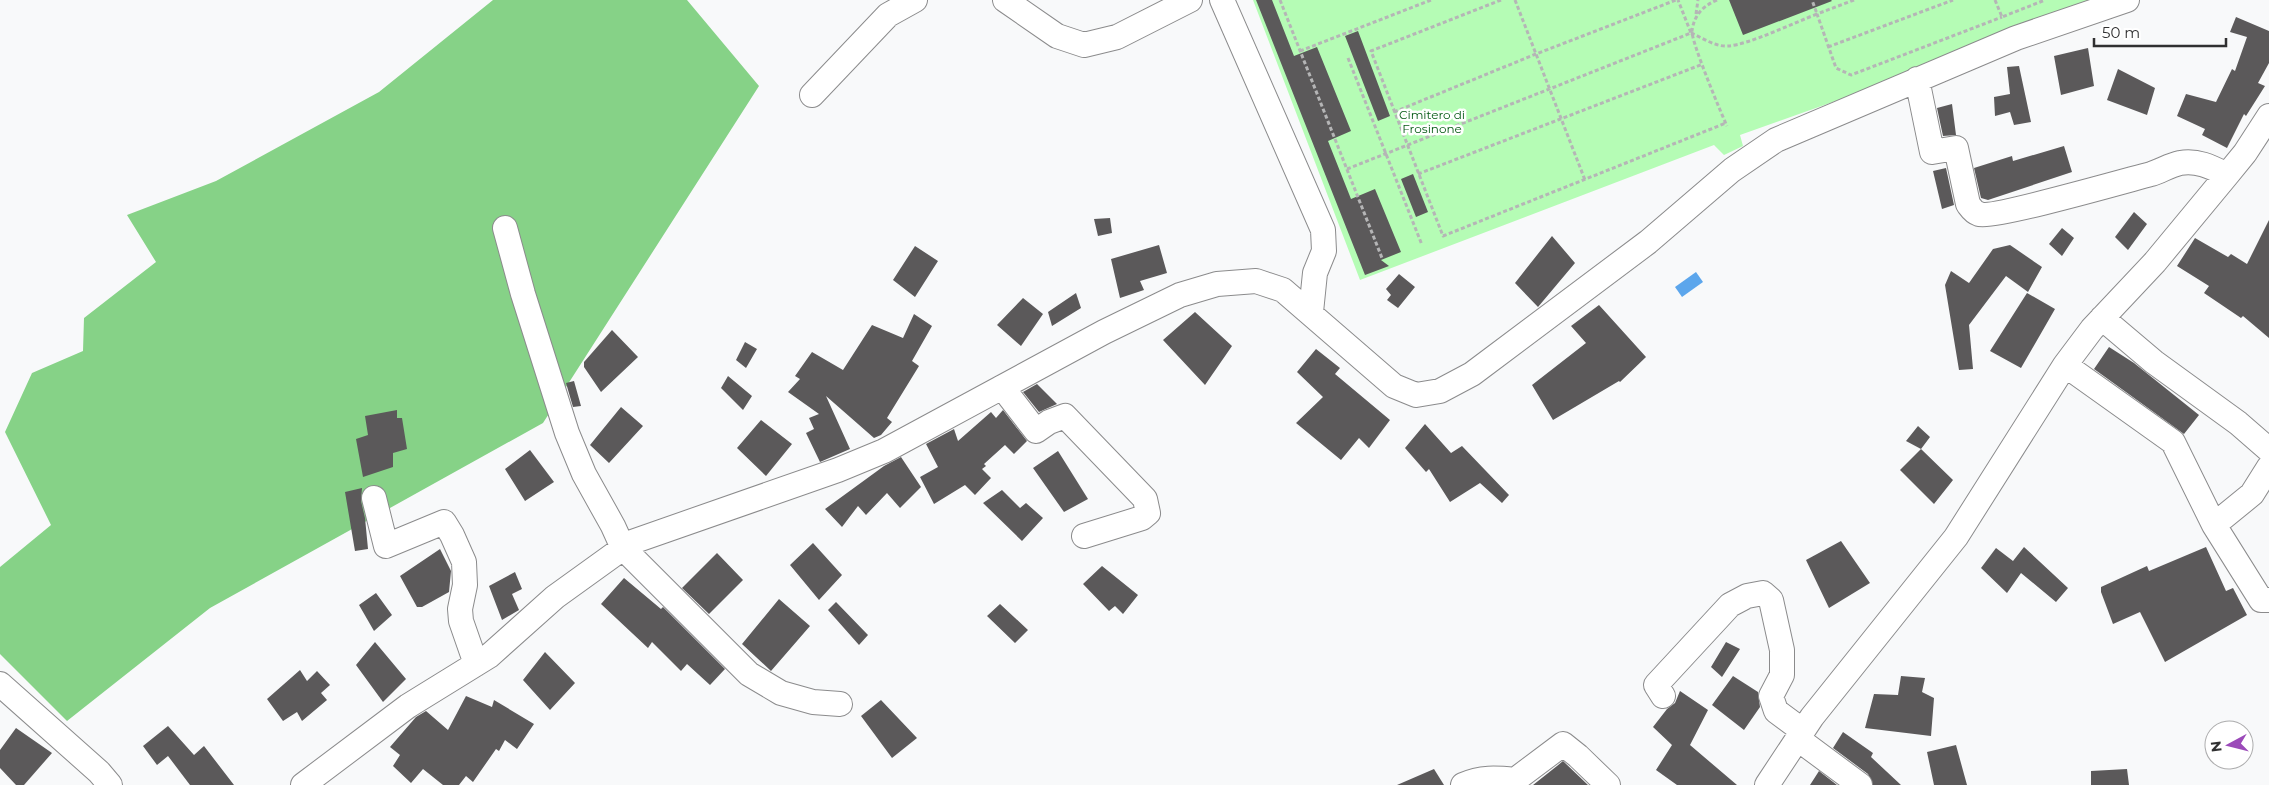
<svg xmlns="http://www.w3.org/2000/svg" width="2269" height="785" font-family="Montserrat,sans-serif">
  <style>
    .green { fill: #b5fcb5 }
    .forest { fill: #86d287 }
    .water { fill: #5ca6ec }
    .building { fill: #5b595a }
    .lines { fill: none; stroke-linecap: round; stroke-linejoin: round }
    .minor-casing { stroke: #8b8b8c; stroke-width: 26 }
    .path { stroke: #b5b5b6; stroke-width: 3; stroke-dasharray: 4 2.5; stroke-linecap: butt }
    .minor { stroke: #fff; stroke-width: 24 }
    .labels { text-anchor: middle; stroke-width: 5; stroke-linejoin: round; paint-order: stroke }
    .park-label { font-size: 12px; fill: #045913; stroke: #fff }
  </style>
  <rect width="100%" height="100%" fill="#f8f9fa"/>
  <path class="green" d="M1253,0H2094L1844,98L1740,135L1743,146L1724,155L1714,145L1360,280Z"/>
  <path class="forest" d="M493,0H687L759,86L543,423L210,608L67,721L0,654V567L51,525L5,432L32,373L83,351L84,318L156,262L127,215L216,181L379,92Z"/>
  <path class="water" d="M1696,272L1703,282L1682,297L1675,287Z"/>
  <path class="building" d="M1256,0H1272L1294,56L1317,47L1351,131L1328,141L1351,199L1375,189L1401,252L1381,260L1389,266L1365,275Z
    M1729,0H1831L1832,1L1743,35Z
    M2236,17L2269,31V63L2258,83L2265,86L2246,116L2244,114L2227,148L2202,135L2205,129L2177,116L2186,94L2216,102L2232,69L2235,71L2247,37L2230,32Z
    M1358,31L1390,116L1378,121L1345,36Z
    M2088,48L2094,86L2061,95L2054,56Z
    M2019,66L2031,122L2014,125L2010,112L1995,116L1994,97L2010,94L2007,67Z
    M2118,69L2155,88L2147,115L2107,100Z
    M1952,104L1956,135L1943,136L1937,108Z
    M2064,146L2072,172L1988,200L1981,198L1974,168L2012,156L2013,161Z
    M1946,168L1954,205L1942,209L1933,171Z
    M1413,174L1428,212L1416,217L1401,179Z
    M2134,212L2147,224L2128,250L2115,237Z
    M1110,218L1112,233L1098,236L1094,219Z
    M2269,220V338L2243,316L2241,318L2204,293L2209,286L2177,266L2195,238L2228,257L2231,254L2247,264Z
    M2062,228L2074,238L2062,256L2049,244Z
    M1552,236L1575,263L1538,307L1515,283Z
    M1159,245L1167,273L1140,281L1144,290L1120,298L1111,259Z
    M2010,245L2042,267L2028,292L2006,276L1969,325L1973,369L1959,370L1945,285L1951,271L1969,283L1993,249Z
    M915,246L938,261L915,297L893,280Z
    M1399,274L1415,287L1398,308L1387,300L1391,295L1386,289Z
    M1076,293L1081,308L1052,326L1048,312Z
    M2027,293L2055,309L2021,368L1990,351Z
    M1023,298L1043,314L1021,346L997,325Z
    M1599,305L1646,357L1620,382L1619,381L1553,420L1532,385L1586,343L1571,326Z
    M1195,312L1232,346L1205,385L1163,340Z
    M914,314L932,326L912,361L919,366L887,418L892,422L881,435L874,438L826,396L850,449L820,462L806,433L814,429L809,418L819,414L788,392L800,379L795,376L812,352L843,370L872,325L903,338Z
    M612,330L638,357L601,392L584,367V362Z
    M745,342L757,349L746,368L736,360Z
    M2109,347L2134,363L2199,415L2184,434L2094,369Z
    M1316,349L1340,368L1335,374L1390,420L1369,448L1359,438L1341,460L1296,423L1323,397L1297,372Z
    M728,376L752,396L743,410L721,388Z
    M574,381L581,406L573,407L566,383Z
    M1037,384L1057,404L1039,412L1023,392Z
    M621,407L643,426L609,463L590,445Z
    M397,410V418H402L407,449L393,453V467L363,477L356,439L368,435L365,416Z
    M1003,410L1027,441L1014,454L1005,445L984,464L986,466L982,469L991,478L975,495L965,485L934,504L920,477L938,467L926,444L954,429L958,441L991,412L996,418Z
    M761,420L792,444L766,476L737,448Z
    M1425,424L1451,453L1462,446L1509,495L1502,503L1480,483L1450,502L1429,469L1426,472L1405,448Z
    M1918,426L1930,437L1921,449L1906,441Z
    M1921,449L1953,480L1934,504L1900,470Z
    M530,450L554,482L525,501L505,469Z
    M1058,451L1088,499L1064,512L1033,468Z
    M901,457L921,487L900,508L887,493L866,515L858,506L842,527L825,509L884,466Z
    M362,488L361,501L365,518L368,549L355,551L345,492Z
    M1002,490L1020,508L1026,503L1043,518L1022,541L983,503Z
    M1841,541L1870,583L1829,608L1806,560Z
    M813,543L842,575L819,600L790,565Z
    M2024,547L2068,588L2056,602L2021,573L2007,593L1981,568L1996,548L2013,561Z
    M2206,547L2226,591L2233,588L2247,615L2165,662L2140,612L2113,624L2101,592V587L2147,566L2149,571Z
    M440,549L451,571L449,592L422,607H417L400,576Z
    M717,553L743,580L709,614L682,588Z
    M1102,566L1138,595L1123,614L1115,606L1109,611L1083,584Z
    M515,572L522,589L512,594L519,610L502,620L489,586Z
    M624,578L661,609L663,607L725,669L710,685L687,664L681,671L652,642L648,648L601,604Z
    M376,593L392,615L374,631L359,605Z
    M779,599L810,626L771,671L742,644Z
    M836,602L868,635L859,645L828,610Z
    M1000,604L1028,630L1015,643L987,616Z
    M375,642L406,679L383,702L356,665Z
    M1726,642L1740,649L1722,677L1711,667Z
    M545,652L575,683L550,710L523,680Z
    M300,670L307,681L317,671L330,685L321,693L327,700L302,721L297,712L283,721L267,699Z
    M1733,676L1758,692L1760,707L1744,730L1712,705Z
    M1901,676L1925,678L1922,692L1934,698L1931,736L1865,728L1874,694L1898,695Z
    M1680,691L1708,710L1690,745L1737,785H1677L1656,770L1672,745L1653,727L1667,709L1675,703Z
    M466,696L492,707L494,700L534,724L517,749L505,740L499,751L496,749L473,782L466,776L459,785H443L423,769L411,783L393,766L400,755L390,747L416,717L426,711L448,730Z
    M881,700L917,738L892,758L861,716Z
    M168,726L194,755L204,746L234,785H190L168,756L157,765L143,746Z
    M16,728L52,753L24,785H16L0,768V750Z
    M1843,732L1873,753L1871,757L1901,785H1873L1868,774L1833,748Z
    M1956,745L1967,785H1934L1927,752Z
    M1563,761L1588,785H1533L1557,766Z
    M1434,769L1444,785H1397Z
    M2127,769L2129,785H2091V771Z
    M1819,771L1837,785H1810Z"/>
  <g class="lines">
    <g class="minor-casing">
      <path id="minor" d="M1005,0L1057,36L1084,45L1117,37L1190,0
        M1222,0L1323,230L1324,251L1315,273L1311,312
        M1917,79L1932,152L1956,148L1968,204C1971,208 1973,212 1979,214C1992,219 2128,180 2151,174C2161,171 2170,165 2180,163C2198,160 2211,167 2227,175
        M812,95L888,15L915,0
        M505,228L523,294L567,433L584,474L613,526L623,548L749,674L781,693L813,702L840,704
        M2102,318L2154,362L2238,423L2269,450
        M2065,365L2173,442L2214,525L2252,494L2269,467
        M1002,387L1036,431L1049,422L1065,416L1145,499L1148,513L1142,518L1084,536
        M374,498L386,546L444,522L452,535L464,562L465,585L460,609L461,621L476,664
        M2214,525L2261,600H2269
        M0,684L99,772L110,785
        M1663,696L1656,685L1730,605L1747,596L1763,593L1771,600L1782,650V675L1771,696L1776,711L1803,731
        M1798,739L1860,785
        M303,785L408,706L489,656L555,597L623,548L632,542L838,470L884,451L1104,332L1180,295L1217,284L1256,281L1283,290L1394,386L1416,395L1440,391L1472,374L1648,242L1732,170L1776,140L2016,38L2127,0
        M1463,785C1481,777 1496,778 1515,780L1563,744L1578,756L1608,785
        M1767,785L1812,717L1956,537L2065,365L2092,329L2155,262L2227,175L2245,153L2269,116"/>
    </g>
    <path class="path" d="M1280,0L1382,258
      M1501,0L1371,51L1443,236L1726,123
      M1515,0L1585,180
      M1717,0C1703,6 1694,15 1692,31C1691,41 1721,113 1727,126
      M1854,0L1817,14L1836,68L1851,75L2002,17
      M1995,0L2002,17L2045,0
      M1696,14L1698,0
      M1691,33C1703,38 1715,47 1728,46C1748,45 1796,22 1817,14L1812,0
      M1828,47L1953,0
      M1300,51L1431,0
      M1348,58L1422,245
      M1394,112L1536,54L1676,0
      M1347,169L1691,33L1678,0
      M1418,174L1703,64"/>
    <use href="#minor" class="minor"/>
  </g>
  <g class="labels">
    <g class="park-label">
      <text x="1432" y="119">Cimitero di<tspan x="1432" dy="14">Frosinone</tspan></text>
    </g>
  </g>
  <g transform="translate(2229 745) rotate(263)"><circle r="24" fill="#ffffff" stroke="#acacad"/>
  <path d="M0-4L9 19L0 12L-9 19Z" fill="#9b4ab9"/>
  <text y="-8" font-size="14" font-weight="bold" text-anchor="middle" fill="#303031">N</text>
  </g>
  <path d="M2094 38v8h132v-8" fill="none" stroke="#303031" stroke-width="2.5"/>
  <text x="2102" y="38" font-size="15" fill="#303031" stroke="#ffffff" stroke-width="4" paint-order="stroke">50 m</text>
</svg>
